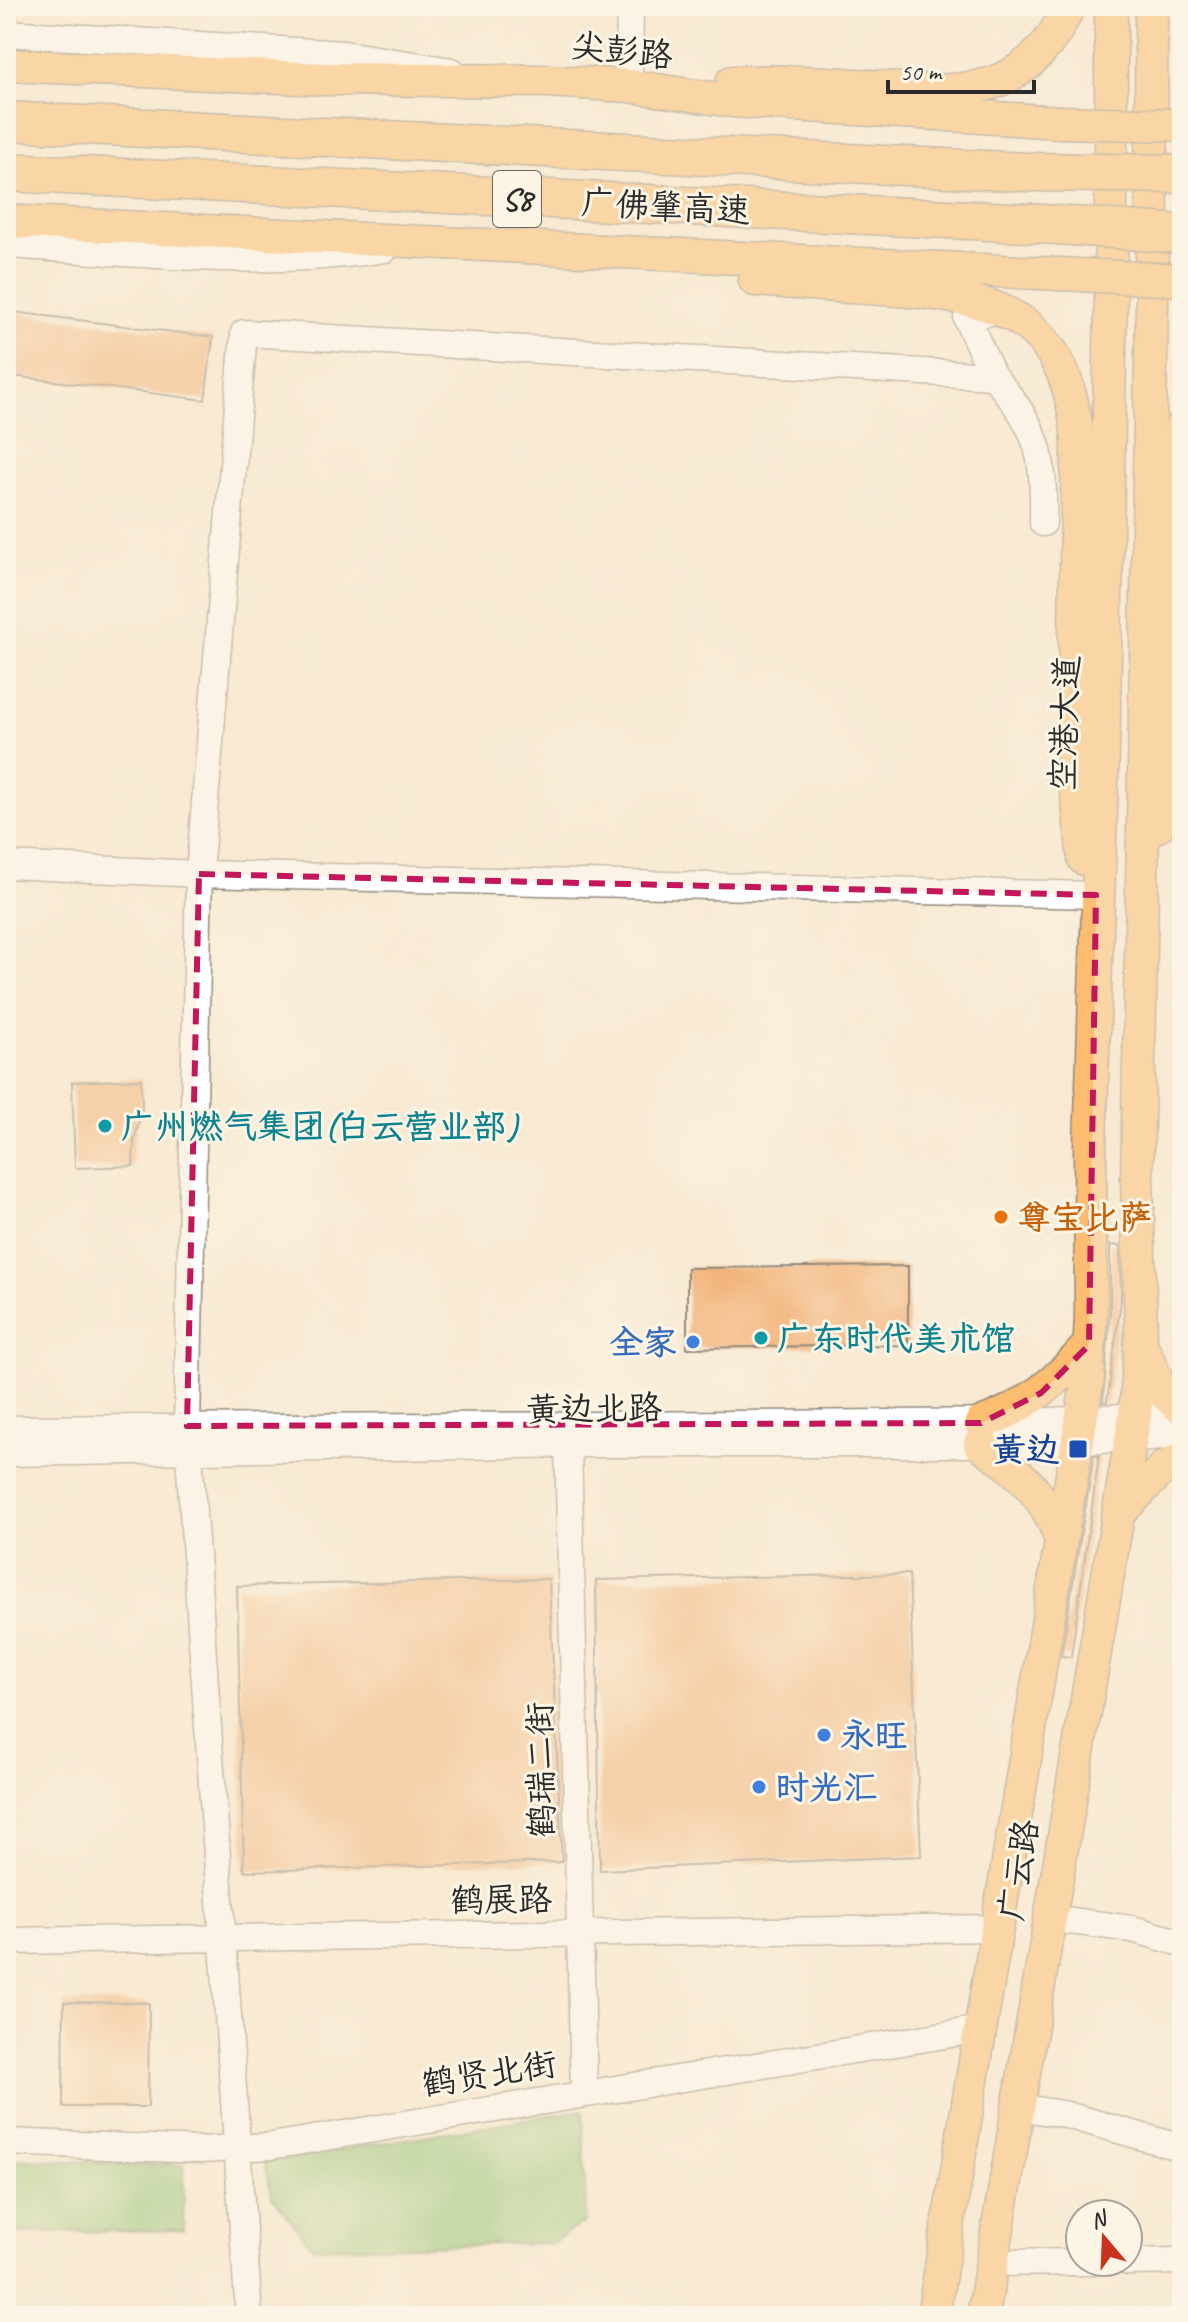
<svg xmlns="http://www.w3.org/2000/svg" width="1188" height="2322" font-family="Caveat,'LXGW WenKai TC',sans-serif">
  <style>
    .green { fill: #8dc578; stroke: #5c7852; stroke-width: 2 }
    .building { fill: #f2b379 }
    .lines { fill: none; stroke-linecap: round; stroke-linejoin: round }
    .minor-casing { stroke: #928a7e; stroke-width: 29 }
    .major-casing { stroke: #928a7e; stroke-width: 35 }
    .highway-casing { stroke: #928a7e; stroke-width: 41 }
    .minor { stroke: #fff; stroke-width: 26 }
    .major { stroke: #fcbd6f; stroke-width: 32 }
    .highway { stroke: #fcbd6f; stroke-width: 38 }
    .major-bridge-casing { stroke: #928a7e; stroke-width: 35; stroke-linecap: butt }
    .highway-bridge-casing { stroke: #928a7e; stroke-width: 41; stroke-linecap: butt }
    .major-bridge { stroke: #fcbd6f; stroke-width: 32 }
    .highway-bridge { stroke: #fcbd6f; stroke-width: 38 }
    .marked { fill: none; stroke: #c2185b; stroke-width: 6; stroke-dasharray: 16 10; stroke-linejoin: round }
    .culture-dot { fill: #0f9aa8; stroke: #fcf5e5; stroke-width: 3 }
    .food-dot { fill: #e8710a; stroke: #fcf5e5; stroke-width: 3 }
    .shop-dot { fill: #3f7fe0; stroke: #fcf5e5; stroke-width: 3 }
    .transit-dot { fill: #1a4fb4; stroke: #fcf5e5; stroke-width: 3 }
    .labels { text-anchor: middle; stroke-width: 6; stroke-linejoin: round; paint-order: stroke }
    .shield { fill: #fcf5e5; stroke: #6a6863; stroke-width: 2 }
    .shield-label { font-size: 32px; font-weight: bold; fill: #2b2b2b }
    .street-label { font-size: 34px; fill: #2b2b2b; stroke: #fcf5e5 }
    .culture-label { font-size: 34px; font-weight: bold; fill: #0d838f; stroke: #fcf5e5; text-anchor: start }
    .food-label { font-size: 34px; font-weight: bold; fill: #c56008; stroke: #fcf5e5; text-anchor: start }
    .shop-label { font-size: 34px; font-weight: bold; fill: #366cbe; stroke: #fcf5e5; text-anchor: start }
    .transit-label { font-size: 34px; font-weight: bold; fill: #164399; stroke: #fcf5e5; text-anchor: end }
  </style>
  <rect width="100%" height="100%" fill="#fcf5e5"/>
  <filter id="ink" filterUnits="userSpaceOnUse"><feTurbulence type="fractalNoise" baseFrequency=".0125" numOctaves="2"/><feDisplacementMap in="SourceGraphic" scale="16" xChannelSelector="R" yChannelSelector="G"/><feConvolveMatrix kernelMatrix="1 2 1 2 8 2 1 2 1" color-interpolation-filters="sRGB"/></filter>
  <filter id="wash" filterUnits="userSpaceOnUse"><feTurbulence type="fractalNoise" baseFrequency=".006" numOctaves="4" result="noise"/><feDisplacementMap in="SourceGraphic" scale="32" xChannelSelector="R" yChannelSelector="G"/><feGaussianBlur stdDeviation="1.8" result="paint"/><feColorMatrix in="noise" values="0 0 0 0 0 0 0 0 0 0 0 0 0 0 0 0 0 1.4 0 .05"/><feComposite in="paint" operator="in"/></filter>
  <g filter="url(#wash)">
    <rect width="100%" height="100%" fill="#f8e9d2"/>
    <path class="green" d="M583,2110L586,2221L551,2243L313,2248L272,2196L265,2162Z
      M6,2159L184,2165L183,2230L6,2233Z"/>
    <g id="blocks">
      <path class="building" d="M6,311L213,337L205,400L6,375Z
        M141,1079L142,1110L134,1141L133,1166L75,1168L72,1082Z
        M1110,1245L1120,1246L1121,1300L1107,1402H1103L1110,1316Z
        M908,1266V1345L687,1348V1268Z
        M1094,1456H1099L1071,1657L1061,1656Z
        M909,1574L921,1856L600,1870L596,1580Z
        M549,1579L562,1862L244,1871L237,1586Z
        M64,2002L149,2003L148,2107H63Z"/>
    </g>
  </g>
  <g filter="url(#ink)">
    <use href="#blocks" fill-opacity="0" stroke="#928a7e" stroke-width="2"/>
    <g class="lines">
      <g class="minor-casing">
        <path id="minor" d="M6,33L344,54L452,71
          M629,86L630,6
          M6,245C131,252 261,269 385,249
          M993,376L967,319L1002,308
          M6,865L199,874L1096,895
          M6,1429L1032,1422L1182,1414
          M568,1444L584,2094
          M6,1453L586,1444H1034L1182,1435
          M1048,1918L1132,1929L1182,1943
          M6,1941L998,1928
          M1017,2107L1063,2114L1182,2148
          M6,2142L201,2150L271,2146L981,2029
          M1128,2262L1182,2261
          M991,2263L1094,2262
          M249,2316L187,1426L199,874L244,333L993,376C1040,431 1044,452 1043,523"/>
      </g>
      <g class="major-casing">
        <path id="major" d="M6,65L324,79L548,81L629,86L732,101L1059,122
          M732,82C769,81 806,81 842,84C892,87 953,99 1000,80C1034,66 1055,38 1069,6
          M6,221L1059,274
          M755,280C798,283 841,287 883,289C997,297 1066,312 1078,441L1073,761L1084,859
          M1158,826L1168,749L1182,426
          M1142,1346L1162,1391L1182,1409
          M981,1423C1027,1407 1057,1381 1089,1345
          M980,1444C1016,1468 1046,1495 1060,1538
          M1119,1513L1164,1467L1182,1458
          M933,2316L1088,1378L1091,1315L1090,1146L1104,720L1111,294V6
          M983,2316L1135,1415L1141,1334L1137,1179L1152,301L1151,6"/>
      </g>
      <g class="highway-casing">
        <path id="highway" d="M6,121L1028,172
          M6,172L1029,223"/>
      </g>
      <use href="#minor" class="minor"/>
      <use href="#major" class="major"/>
      <use href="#highway" class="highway"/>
      <g class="major-bridge-casing">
        <path id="major-bridge" d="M1059,122L1182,125
          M1059,274L1182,280"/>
      </g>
      <g class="highway-bridge-casing">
        <path id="highway-bridge" d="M1028,172L1182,174
          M1029,223L1182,234"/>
      </g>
      <use href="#major-bridge" class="major-bridge"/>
      <use href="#highway-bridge" class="highway-bridge"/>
    </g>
  </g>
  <path d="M0 0H1188V2322H0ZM199,874L1096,895L1089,1345L1041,1393L981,1423L187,1426Z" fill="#f8e9d2" fill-opacity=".55" fill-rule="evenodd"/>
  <path class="marked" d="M199,874L1096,895L1089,1345L1041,1393L981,1423L187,1426Z"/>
  <g class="culture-dot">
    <circle cx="105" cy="1126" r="8"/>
    <circle cx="761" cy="1338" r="8"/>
  </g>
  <circle class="food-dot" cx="1001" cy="1217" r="8"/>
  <g class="shop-dot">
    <circle cx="693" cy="1342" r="8"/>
    <circle cx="824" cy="1735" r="8"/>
    <circle cx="759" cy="1787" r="8"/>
  </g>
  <rect class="transit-dot" x="1068" y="1439" width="20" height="20" rx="4"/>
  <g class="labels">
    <rect class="shield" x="493" y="171" width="48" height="56" rx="6"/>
    <g class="shield-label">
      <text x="517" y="210">S8</text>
    </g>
    <g class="street-label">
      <text transform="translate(622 50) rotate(6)" y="12">尖彭路</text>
      <text transform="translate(666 206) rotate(3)" y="12">广佛肇高速</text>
      <text transform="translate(1064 723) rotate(-88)" y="12">空港大道</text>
      <text transform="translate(594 1408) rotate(-1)" y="12">黄边北路</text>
      <text transform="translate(540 1770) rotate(-91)" y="12">鹤瑞二街</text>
      <text transform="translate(1018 1870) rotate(-81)" y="12">广云路</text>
      <text transform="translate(501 1899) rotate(-1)" y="12">鹤展路</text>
      <text transform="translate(489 2073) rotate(-9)" y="12">鹤贤北街</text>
    </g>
    <g class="culture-label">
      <text x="121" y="1138">广州燃气集团(白云营业部)</text>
      <text x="777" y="1350">广东时代美术馆</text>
    </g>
    <g class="food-label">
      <text x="1017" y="1229">尊宝比萨</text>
    </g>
    <g class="shop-label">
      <text x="677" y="1354" text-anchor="end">全家</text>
      <text x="840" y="1747">永旺</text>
      <text x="775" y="1799">时光汇</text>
    </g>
    <g class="transit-label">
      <text x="1060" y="1461">黄边</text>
    </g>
  </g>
  <rect width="1188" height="2322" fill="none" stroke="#fcf5e5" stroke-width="32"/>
  <g transform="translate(1104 2238) rotate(341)"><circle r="38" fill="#fcf5e5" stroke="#a8a49b" stroke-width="2"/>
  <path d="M0-6L14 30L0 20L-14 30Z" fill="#c8321e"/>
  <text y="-12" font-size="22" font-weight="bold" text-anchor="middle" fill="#2b2b2b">N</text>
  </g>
  <path d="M888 80v12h146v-12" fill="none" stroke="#2b2b2b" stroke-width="4"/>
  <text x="900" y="80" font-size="24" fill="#2b2b2b" stroke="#fcf5e5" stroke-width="6" paint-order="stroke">50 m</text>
</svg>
